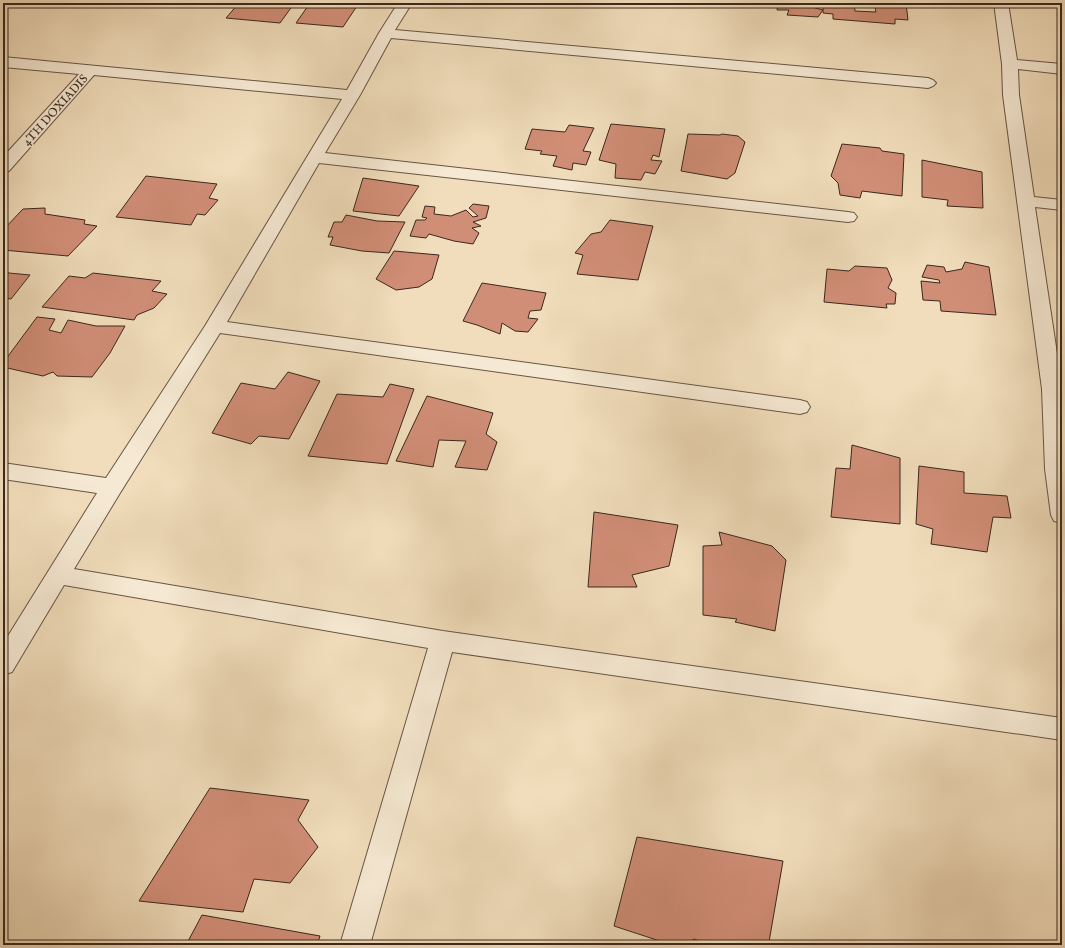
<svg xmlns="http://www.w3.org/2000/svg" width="1065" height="948" font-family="'IM FELL English',serif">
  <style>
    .building { fill: #d18e77; stroke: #3a281d }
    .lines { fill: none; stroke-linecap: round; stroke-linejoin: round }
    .minor-casing { stroke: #685544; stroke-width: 2 }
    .minor { fill: #f6e9d3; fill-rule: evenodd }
    .labels { text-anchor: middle; stroke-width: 3; stroke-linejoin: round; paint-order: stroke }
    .far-street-label { font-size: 12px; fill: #3a281d; stroke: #f6e9d3 }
  </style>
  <rect width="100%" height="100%" fill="#f1ddbb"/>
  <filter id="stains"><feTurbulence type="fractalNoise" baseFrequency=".005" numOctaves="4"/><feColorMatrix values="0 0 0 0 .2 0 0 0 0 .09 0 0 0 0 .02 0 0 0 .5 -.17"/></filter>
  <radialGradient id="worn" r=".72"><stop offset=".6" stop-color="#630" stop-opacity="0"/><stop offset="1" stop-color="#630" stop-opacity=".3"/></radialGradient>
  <path class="building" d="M239,3H290L289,4L293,5L280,23L226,18Z
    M310,3H359L343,27L296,23Z
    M778,3H809L808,6L823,10L818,17L787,15L789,10H777Z
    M823,3H854L855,11L876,12L874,3H906L908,20L895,19V24L833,19V14L823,13Z
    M611,124L665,129L659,157L653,155L651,160L662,161L655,174L645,172L641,180L615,178L616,164L599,160Z
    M569,125L594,128L583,151L591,152L586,165L573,163L572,170L553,166L557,156L540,154L542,151L525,149L532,129L565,132Z
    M688,134L720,135L722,134L738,136L745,142L735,173L727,179L681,171Z
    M842,144L880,148L882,151L904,154L902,196L862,191L860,198L840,195L838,183L831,176Z
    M922,160L982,172L983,208L947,206L948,200L922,197Z
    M146,176L217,184L209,198L218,200L205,215L197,214L191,225L116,217Z
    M363,178L419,186L399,216L353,211Z
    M473,204L489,206L486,218L473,222L481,226L472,228L479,233L473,244L454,241L429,234L426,238L410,236L416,220H425L427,218L422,217L425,206L435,207L434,214L451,216L466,210L473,217L478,216L469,208Z
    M45,208V214L85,220L84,224L97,226L68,256L3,250V230L23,209Z
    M346,215L377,221L405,222L389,253L362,251L330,245L333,237H328L334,222H342Z
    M610,220L653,226L638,280L577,274L583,255L575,253L591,234L601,232Z
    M394,251L439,255L432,279L419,287L396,290L376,279Z
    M965,262L989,267L996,315L941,311L940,301L923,300L921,281L940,283L939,280L922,277L927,265L944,267L946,272L962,269Z
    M855,266L887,268L892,280L888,288L896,293L895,304H886L887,308L824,302L827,269L849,271Z
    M3,270L9,273L30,275L11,299L3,298Z
    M93,273L161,281L152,291L167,294L154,308L137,315L134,320L42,307L69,276L85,278Z
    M482,283L546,293L541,310L530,311L528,318L538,319L528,332L515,331L502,323L500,334L477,325L463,321Z
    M37,317L55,319L49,330L61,333L68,320L96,326H125L110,353L92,377L57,376L53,372L43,376L3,367V363Z
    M288,372L320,381L289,439L259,436L251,444L212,433L241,383L275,389Z
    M390,384L414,389L387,464L308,456L337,394L383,397Z
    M427,396L493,413L486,434L497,442L487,470L455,467L466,441L439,440L433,467L396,461Z
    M852,445L900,458V524L831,517L836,468L850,469Z
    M919,466L964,472V493L1007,496L1011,518L993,517L987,552L931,544L933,529L916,524Z
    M594,512L678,525L669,566L632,575L637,587H588Z
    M719,532L772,546L786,560L775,631L735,622L737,619L703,615V546L722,545Z
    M210,788L309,800L298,820L318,847L290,883L254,879L243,912L139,901Z
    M637,837L783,861L769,942L765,945H710L694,939L686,945H672L614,926Z
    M202,915L320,936L317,945H186Z"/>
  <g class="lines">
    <g class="minor-casing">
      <path id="minor" d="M398,3H412L395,30L928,78L933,80L936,83L933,86L928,88L391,38L360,95L325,153L848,212L854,213L857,217L854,221L848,222L319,163L227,322L800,400L807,402L810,407L807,412L800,414L220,333L120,493L74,569L443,631L1062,718V740L452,652L370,945H340L428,648L64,585L12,672L3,675V644L97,493L3,479V463L106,478L205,326L342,99L94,75L9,171L3,172V157L79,74L3,67V57L347,90L379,33Z
        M994,3H1008L1017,60L1062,64V74L1018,69L1019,95L1034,197L1062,200V210L1035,207L1062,387V523L1054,521L1051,515L1045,469L1042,389L1003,95L1002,64Z"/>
    </g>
    <use href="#minor" class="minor"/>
  </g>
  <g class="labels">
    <g class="far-street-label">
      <text transform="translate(55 110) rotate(-48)" y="4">4TH DOXIADIS</text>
    </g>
  </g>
  <rect width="1065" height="948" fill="none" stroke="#f1ddbb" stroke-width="16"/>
  <rect x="4" y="4" width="1057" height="940" fill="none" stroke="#3a281d" stroke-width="2"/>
  <rect x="8" y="8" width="1049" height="932" fill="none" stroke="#3a281d"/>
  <rect width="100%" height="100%" filter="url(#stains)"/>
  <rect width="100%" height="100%" fill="url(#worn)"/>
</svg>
